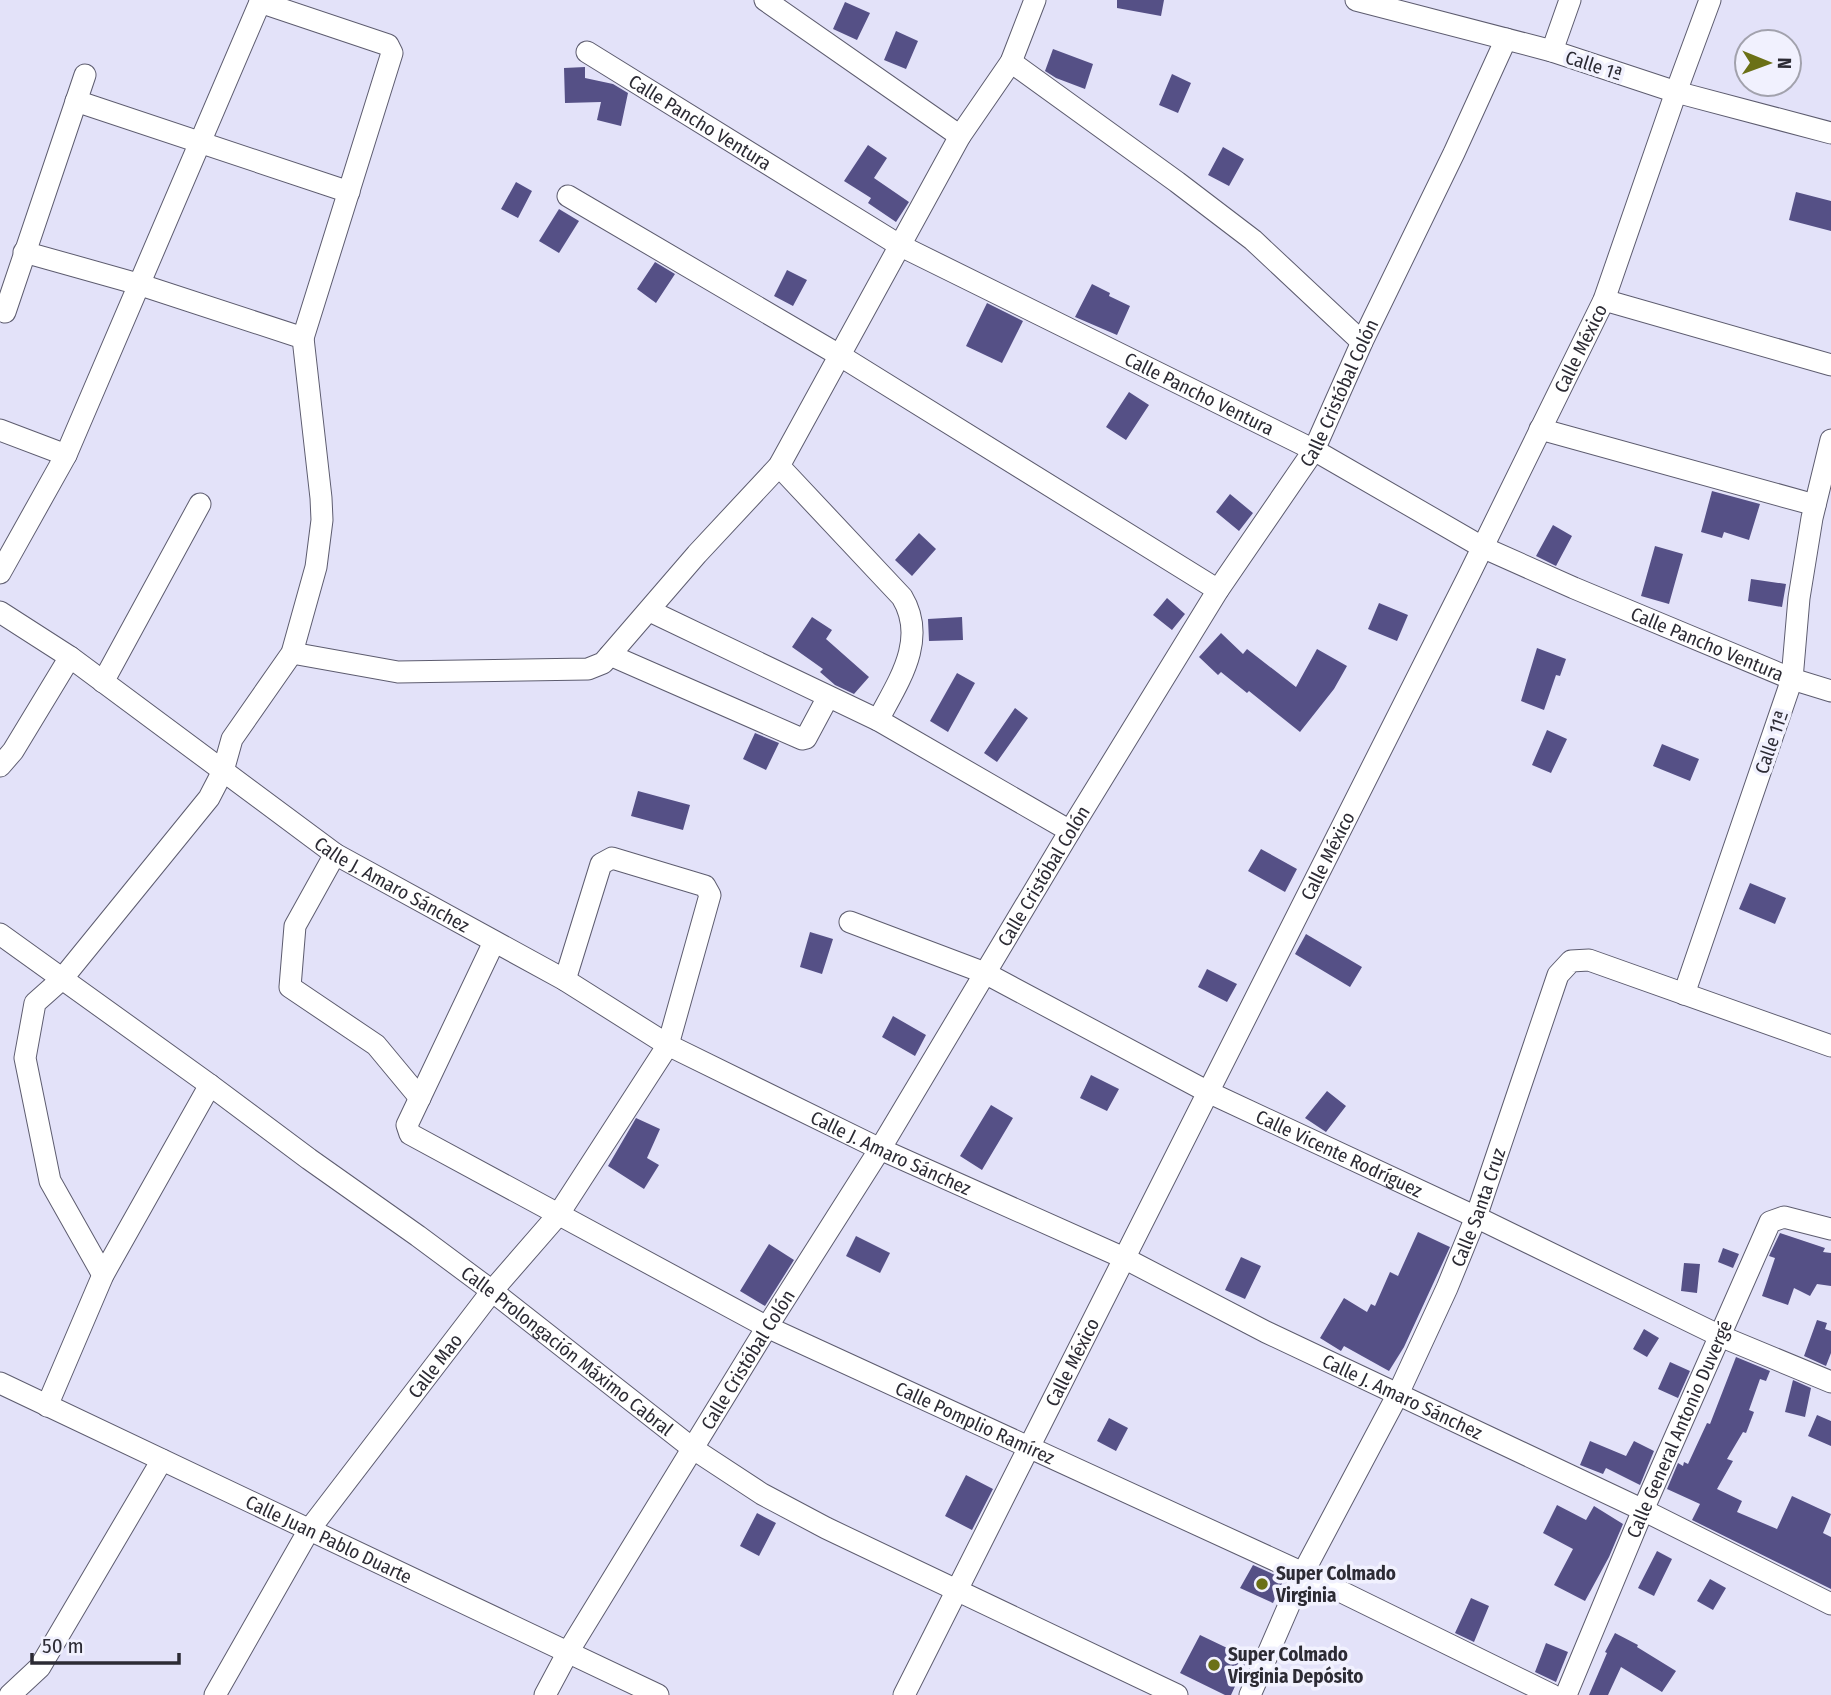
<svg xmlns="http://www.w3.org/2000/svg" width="1831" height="1695" font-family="'Fira Sans Condensed',sans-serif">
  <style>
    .building { fill: #555086 }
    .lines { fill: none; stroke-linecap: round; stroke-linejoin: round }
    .minor-casing { stroke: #5d5c6f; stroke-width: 23 }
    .minor { stroke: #fff; stroke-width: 21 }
    .poi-dot { fill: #6b7016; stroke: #f1f1fe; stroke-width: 2.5 }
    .labels { text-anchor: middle; stroke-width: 7; stroke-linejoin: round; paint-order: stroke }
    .street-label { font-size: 19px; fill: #2c2b34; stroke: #f1f1fe }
    .poi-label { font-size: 19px; font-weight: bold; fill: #2c2b34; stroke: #f1f1fe; text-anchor: start }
  </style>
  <rect width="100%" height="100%" fill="#e3e2f9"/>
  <path class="building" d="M1117,0H1164L1161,16L1117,8Z
    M845,2L870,13L857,40L833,29Z
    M896,31L918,41L906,69L884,60Z
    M1053,49L1093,64L1085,89L1056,78L1045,71Z
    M585,67V78L613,84L628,93L621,126L597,120L601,102L565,103L564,68Z
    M1172,74L1191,83L1178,113L1159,105Z
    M868,145L887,158L874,178L909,202L896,222L868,203L871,198L844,181Z
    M1223,147L1244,159L1229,186L1208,175Z
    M516,182L532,191L518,218L501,209Z
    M1796,192L1831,201V231L1789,220Z
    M559,209L579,221L559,253L539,241Z
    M655,262L675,274L656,303L637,289Z
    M787,270L807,280L793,306L774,296Z
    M1092,284L1110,293L1109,296L1130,306L1117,335L1075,317Z
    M987,303L1023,321L1002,363L966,346Z
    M1129,392L1149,405L1126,440L1106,427Z
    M1712,491L1760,504L1749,540L1724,532L1722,538L1701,532Z
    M1230,494L1253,513L1239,531L1216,512Z
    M1553,525L1572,536L1556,566L1536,556Z
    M919,533L936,549L912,576L895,560Z
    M1655,546L1683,554L1669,604L1641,596Z
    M1751,579L1786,584L1782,607L1748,601Z
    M1167,598L1185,614L1172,630L1153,615Z
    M1379,603L1408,615L1397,641L1368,629Z
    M812,617L832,630L826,639L869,677L854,694L835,685L820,672L823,669L792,647Z
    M962,617L963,640L929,641L928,619Z
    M1221,633L1243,654L1247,649L1296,687L1317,649L1347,666L1334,689L1300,732L1249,691L1247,693L1221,672L1218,675L1199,657Z
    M1537,648L1566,659L1560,676L1556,675L1544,710L1521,701Z
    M957,673L975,683L948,732L930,721Z
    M1015,708L1028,718L997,762L984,753Z
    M1547,730L1567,739L1551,773L1532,765Z
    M755,733L779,743L766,770L743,759Z
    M1662,744L1699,759L1690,781L1653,766Z
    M638,791L690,805L683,830L631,816Z
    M1261,849L1297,869L1285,892L1248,871Z
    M1750,883L1786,898L1775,924L1739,909Z
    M810,932L833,939L822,974L800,967Z
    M1306,934L1362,967L1350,987L1295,954Z
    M1207,969L1237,984L1227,1002L1198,987Z
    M893,1016L926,1035L915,1056L882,1037Z
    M1091,1075L1119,1089L1107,1111L1080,1098Z
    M1327,1091L1346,1106L1326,1132L1305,1118Z
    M991,1105L1013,1118L982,1170L960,1156Z
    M636,1118L660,1129L647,1158L659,1165L644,1189L608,1166Z
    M1418,1232L1450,1247L1404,1347L1389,1371L1344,1346L1341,1351L1320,1338L1344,1298L1367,1312L1371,1304L1375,1306L1390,1272L1398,1276Z
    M1780,1233L1825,1248L1823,1252L1831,1253V1286L1817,1284L1810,1296L1794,1288L1788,1305L1762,1296L1775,1258L1769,1256Z
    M856,1236L890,1253L880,1273L846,1256Z
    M769,1244L794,1260L765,1306L740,1291Z
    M1723,1248L1739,1254L1733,1268L1718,1262Z
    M1241,1257L1261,1266L1245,1299L1225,1290Z
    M1684,1263L1700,1264L1697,1293L1681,1291Z
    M1817,1320L1827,1323L1825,1329L1831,1331V1353L1826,1366L1804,1356Z
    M1644,1329L1659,1338L1647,1357L1633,1349Z
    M1736,1357L1770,1371L1766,1381L1760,1379L1749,1410L1754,1412L1746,1433L1743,1432L1727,1459L1733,1461L1717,1489L1742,1501L1737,1512L1777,1529L1792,1496L1831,1514L1823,1533L1831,1537V1589L1692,1520L1700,1504L1667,1489L1678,1463L1683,1466L1684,1462L1688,1464L1707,1423L1710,1424Z
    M1670,1362L1690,1371L1678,1398L1658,1389Z
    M1793,1380L1811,1388L1805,1417L1785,1412Z
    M1817,1415L1831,1421V1446L1808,1436Z
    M1109,1418L1128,1428L1116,1451L1097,1441Z
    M1590,1441L1626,1456L1634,1441L1654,1451L1640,1485L1606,1468L1603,1474L1580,1465Z
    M966,1475L993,1489L972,1530L945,1516Z
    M1557,1505L1586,1520L1594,1506L1623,1524L1609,1557L1585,1601L1554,1585L1573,1549L1543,1533Z
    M757,1513L776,1523L759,1556L740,1546Z
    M1657,1551L1672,1559L1654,1596L1638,1588Z
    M1253,1565L1284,1579L1273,1603L1240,1588Z
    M1710,1579L1726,1588L1713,1610L1697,1601Z
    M1471,1598L1489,1606L1474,1642L1455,1633Z
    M1615,1633L1638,1645L1637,1647L1676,1671L1662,1692L1621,1667L1608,1695H1589L1607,1653L1605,1652Z
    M1200,1635L1248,1658L1231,1695H1225L1180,1673Z
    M1546,1643L1568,1652L1556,1682L1535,1672Z"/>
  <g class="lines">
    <g class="minor-casing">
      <g id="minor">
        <path d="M765,0L960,136"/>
        <path d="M1356,0L1552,51L1676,92L1831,133"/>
        <path d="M260,2L388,45L392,53L303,338"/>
        <path d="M1552,51L1570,0"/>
        <path id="s1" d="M587,52L899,245L1314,450L1482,547L1574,588L1792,679L1831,691"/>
        <path d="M1011,62L1177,182L1253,240L1362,342"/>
        <path d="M76,101L349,192"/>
        <path d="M568,196L839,355L1218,590"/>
        <path d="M24,252L138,284L303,338L321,498L322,520L316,567L292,653L232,739L223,771L209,798L62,979L35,1003L25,1058L50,1181L103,1275"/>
        <path d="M1604,300L1831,365"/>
        <path d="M5,312L85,75"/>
        <path d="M1540,429L1815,505"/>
        <path d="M0,430L66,455"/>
        <path d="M779,466L902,597C928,640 898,682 878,720"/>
        <path d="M0,573L66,455L261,0"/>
        <path d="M650,611L878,720L1070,831"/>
        <path id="s2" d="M0,612L70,657L335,854L565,980L668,1045L880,1149L1124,1258L1266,1332L1643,1510L1831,1604"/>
        <path d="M292,653L398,672L588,669L603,663L697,554L779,466L960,136L1011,62L1035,0"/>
        <path d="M610,655L802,739L806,738L828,697"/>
        <path d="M103,682L200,504"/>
        <path d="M0,766L13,751L70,657"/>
        <path d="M335,854L295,926L290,987L376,1045L420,1098"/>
        <path id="s3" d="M850,922L985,973L1208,1092L1476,1217L1720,1336L1831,1382"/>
        <path id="s4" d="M0,934L210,1085L309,1159L418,1236L492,1291L692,1448L762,1494L826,1528L1177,1695"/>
        <path id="s5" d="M494,942L407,1125L410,1134L767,1327L1303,1573L1552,1695"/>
        <path d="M1684,994L1792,679L1799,598L1812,518L1831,440"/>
        <path id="s6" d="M0,1383L658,1695"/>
        <path d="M47,1406L103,1275L210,1085"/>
        <path d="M10,1695L40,1667L162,1460"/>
        <path id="s7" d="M215,1695L309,1530L492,1291L558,1215L668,1045L710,895L705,886L612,858L601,864L565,980"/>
        <path id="s8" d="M545,1695L568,1652L767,1327L880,1149L1070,831L1218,590L1314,450L1362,342L1454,153L1506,39"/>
        <path id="s9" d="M904,1695L1468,577L1604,300L1676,92L1710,0"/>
        <path id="s10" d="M1250,1695L1303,1573L1397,1396L1447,1288L1476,1217L1558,975L1571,961L1589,960L1831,1046"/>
        <path id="s11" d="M1566,1695L1643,1510L1770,1222L1784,1217L1831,1229"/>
      </g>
    </g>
    <use href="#minor" class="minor"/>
  </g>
  <g class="poi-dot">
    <circle cx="1262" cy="1584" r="7"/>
    <circle cx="1214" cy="1665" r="7"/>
  </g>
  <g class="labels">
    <g class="street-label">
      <text transform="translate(1594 65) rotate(18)" y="7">Calle 1ª</text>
      <text dy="7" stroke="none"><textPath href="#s1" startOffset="133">Calle Pancho Ventura</textPath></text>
      <text dy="7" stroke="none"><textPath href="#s9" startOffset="1507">Calle México</textPath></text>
      <text dy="7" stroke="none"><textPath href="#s8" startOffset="1526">Calle Cristóbal Colón</textPath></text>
      <text dy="7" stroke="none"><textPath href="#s1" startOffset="702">Calle Pancho Ventura</textPath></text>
      <text dy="7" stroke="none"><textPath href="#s1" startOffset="1269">Calle Pancho Ventura</textPath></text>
      <text transform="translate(1771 742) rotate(-71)" y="7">Calle 11ª</text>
      <text dy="7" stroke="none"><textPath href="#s9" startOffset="940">Calle México</textPath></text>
      <text dy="7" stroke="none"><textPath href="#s8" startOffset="959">Calle Cristóbal Colón</textPath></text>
      <text dy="7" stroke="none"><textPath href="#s2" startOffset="478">Calle J. Amaro Sánchez</textPath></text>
      <text dy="7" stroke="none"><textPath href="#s2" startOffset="1045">Calle J. Amaro Sánchez</textPath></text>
      <text dy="7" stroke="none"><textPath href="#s3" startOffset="542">Calle Vicente Rodríguez</textPath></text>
      <text dy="7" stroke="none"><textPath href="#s10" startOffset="539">Calle Santa Cruz</textPath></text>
      <text dy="7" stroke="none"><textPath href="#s4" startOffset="704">Calle Prolongación Máximo Cabral</textPath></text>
      <text dy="7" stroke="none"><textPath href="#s8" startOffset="392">Calle Cristóbal Colón</textPath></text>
      <text dy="7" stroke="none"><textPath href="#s9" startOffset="373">Calle México</textPath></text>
      <text dy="7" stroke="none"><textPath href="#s7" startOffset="397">Calle Mao</textPath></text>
      <text dy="7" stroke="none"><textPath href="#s2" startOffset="1612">Calle J. Amaro Sánchez</textPath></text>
      <text dy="7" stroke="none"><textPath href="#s5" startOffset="847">Calle Pomplio Ramírez</textPath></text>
      <text dy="7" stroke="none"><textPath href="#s11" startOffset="289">Calle General Antonio Duvergé</textPath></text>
      <text dy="7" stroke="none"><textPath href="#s6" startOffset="364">Calle Juan Pablo Duarte</textPath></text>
    </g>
    <g class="poi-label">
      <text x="1276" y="1580">Super Colmado<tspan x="1276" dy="22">Virginia</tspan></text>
      <text x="1228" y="1661">Super Colmado<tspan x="1228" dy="22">Virginia Depósito</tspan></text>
    </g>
  </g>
  <g transform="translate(1768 63) rotate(91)"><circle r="33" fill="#f1f1fe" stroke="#a2a2ad" stroke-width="2"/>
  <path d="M0-5L12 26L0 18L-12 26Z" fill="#6b7016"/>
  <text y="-10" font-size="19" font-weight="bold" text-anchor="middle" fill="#2c2b34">N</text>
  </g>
  <path d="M32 1653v10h147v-10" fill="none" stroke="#2c2b34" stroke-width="3.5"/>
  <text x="42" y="1653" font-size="21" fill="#2c2b34" stroke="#f1f1fe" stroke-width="5" paint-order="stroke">50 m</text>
</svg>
